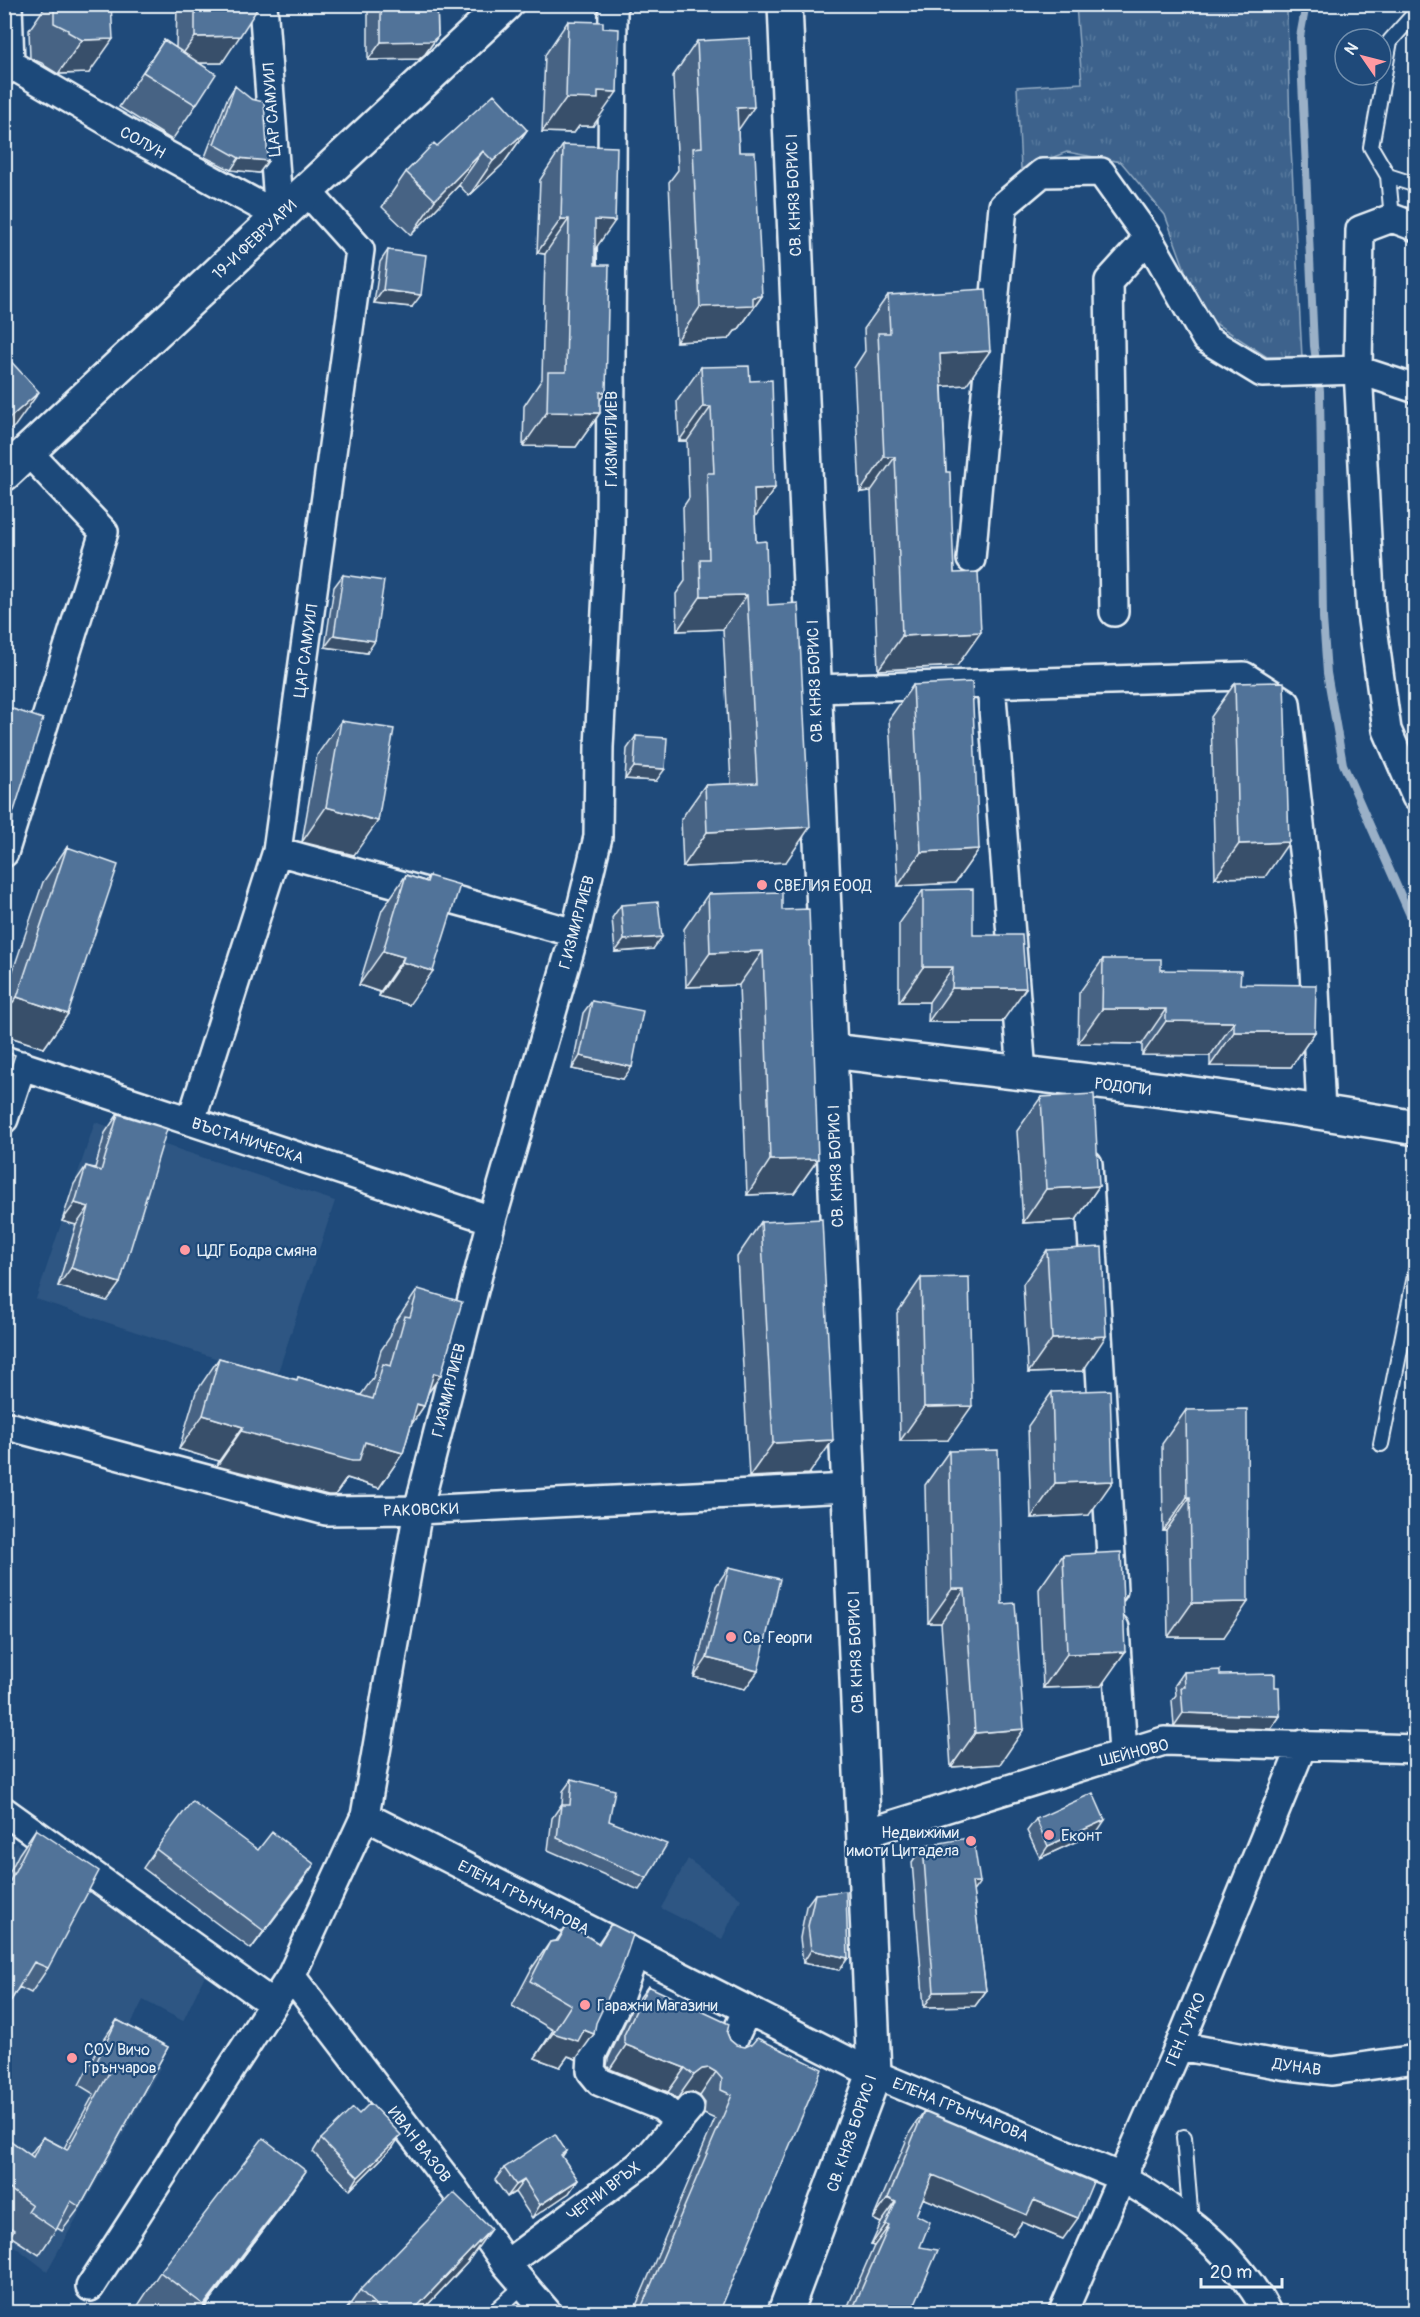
<svg xmlns="http://www.w3.org/2000/svg" width="1420" height="2317" font-family="Pangolin,sans-serif">
  <style>
    .built { fill: #2e5683 }
    .grass { fill: url(#grass-tufts); stroke: #92aac2; stroke-width: 1.5 }
    .lines { fill: none; stroke-linecap: round; stroke-linejoin: round }
    .stream { stroke: #9ab0c7; stroke-width: 8 }
    .lane-casing { stroke: #e8f1f8; stroke-width: 18 }
    .street-casing { stroke: #e8f1f8; stroke-width: 32 }
    .secondary-casing { stroke: #e8f1f8; stroke-width: 38 }
    .lane { stroke: #1f4a7a; stroke-width: 14 }
    .street { stroke: #1f4a7a; stroke-width: 27 }
    .secondary { stroke: #1f4a7a; stroke-width: 33 }
    .wall { fill: #466384; stroke: #e8f1f8; stroke-width: 1.5 }
    .shaded-wall { fill: #39506b; stroke: #e8f1f8; stroke-width: 1.5 }
    .building { fill: #517399; stroke: #e8f1f8; stroke-width: 1.5 }
    .poi-dot { fill: #ff9aa2; stroke: #1f4a7a; stroke-width: 2 }
    .labels { text-anchor: middle; stroke-width: 4.5; stroke-linejoin: round; paint-order: stroke }
    .street-label { font-size: 16px; fill: #e8f1f8; stroke: #1f4a7a }
    .poi-label { font-size: 16px; fill: #e8f1f8; stroke: #1f4a7a; text-anchor: start }
  </style>
  <defs>
    <pattern id="grass-tufts" width="24" height="20" patternUnits="userSpaceOnUse" patternTransform="scale(1.5)"><rect width="24" height="20" fill="#3c628c"/><path d="M3 7l-1-3M5 7V3M7 7l1-3M15 17l-1-3M17 17v-4M19 17l1-3" fill="none" stroke="#58799d"/></pattern>
  </defs>
  <rect width="100%" height="100%" fill="#1f4a7a"/>
  <filter id="ink" filterUnits="userSpaceOnUse"><feTurbulence type="fractalNoise" baseFrequency=".0167" numOctaves="2"/><feDisplacementMap in="SourceGraphic" scale="12" xChannelSelector="R" yChannelSelector="G"/><feConvolveMatrix kernelMatrix="1 2 1 2 8 2 1 2 1" color-interpolation-filters="sRGB"/></filter>
  <g filter="url(#ink)">
    <path class="built" d="M95,1122L335,1201L276,1378L36,1299Z
      M16,1843L206,1973L183,2021L143,2000L119,2048L160,2068L47,2271L5,2239L4,1866Z
      M688,1859L741,1899L722,1939L661,1908Z"/>
    <path class="grass" d="M1076,5H1289L1287,12L1290,129L1302,357H1267L1201,314L1165,215L1121,162L1067,152L1021,169L1017,87L1082,83Z"/>
    <g class="lines">
      <path class="stream" d="M1306,4L1300,37L1314,346L1320,391L1323,618L1327,673L1343,764L1416,929"/>
      <g class="lane-casing">
        <path id="lane" d="M1388,176L1416,185
          M1392,218L1388,176L1371,147L1390,41L1416,12
          M1381,1444L1416,1271
          M1184,2137L1191,2222
          M494,2312L524,2285"/>
      </g>
      <g class="street-casing">
        <path id="street" d="M263,4L279,216
          M10,64L143,142L279,216
          M4,72L10,64L8,4
          M1416,227L1392,218L1360,230L1358,370L1371,613L1387,730L1416,797
          M971,559L1003,206L1042,173L1101,172L1148,238L1206,339L1262,373L1358,370L1416,389
          M1114,612L1109,281L1148,238
          M991,684L1022,1073
          M814,689L1244,676L1286,703L1312,929L1321,1111
          M277,851L575,933
          M4,853L104,532L28,452
          M4,1060L492,1220
          M4,1119L22,1065
          M191,1121L277,851L360,250L306,190
          M1088,1164L1113,1590
          M4,1425L326,1511L418,1510L848,1488
          M1115,1628L1123,1753
          M4,1811L273,2004
          M365,1816L874,2074L1121,2177C1178,2210 1236,2252 1267,2312
          M863,1834L1164,1741L1416,1749
          M635,1953L618,2001L592,2055L591,2071L600,2082L662,2107L679,2122
          M291,1976L454,2189L506,2264L547,2312
          M1179,2046L1282,2065L1332,2071L1416,2059
          M726,2055L747,2010
          M506,2264L638,2166L651,2154L690,2108
          M90,2287L291,1976L365,1816L418,1510L492,1220L575,933L598,837L599,747L610,533L613,4
          M1063,2312L1179,2046L1303,1744"/>
      </g>
      <g class="secondary-casing">
        <path id="secondary" d="M785,4L874,2074L785,2312
          M4,474L506,4
          M830,1051C1025,1073 1222,1094 1416,1128"/>
      </g>
      <use href="#lane" class="lane"/>
      <use href="#street" class="street"/>
      <use href="#secondary" class="secondary"/>
    </g>
    <path class="wall" d="M47,4H111L89,73L58,74L45,66L44,64L30,58L29,30Z
      M177,4H256L222,63H199L196,105L172,140L119,107L164,40L176,48Z
      M368,4H437L438,36L425,54L419,59L368,60Z
      M568,21L593,126H579L574,133L542,132L545,55Z
      M697,41L738,130L739,152L762,296L738,330L735,331L729,339L676,342L669,182L678,170L673,76Z
      M235,86L268,161L259,173L231,170L205,157L227,99Z
      M527,130L503,164L469,196L459,185L411,235L382,207L406,172L437,146Z
      M563,145L595,249V265L606,392L600,400V413L576,447L523,446L524,406L542,379L545,254L537,253L540,180Z
      M388,250L412,307L374,303L380,262Z
      M888,295L966,385L942,386L946,472L954,573L957,666L878,670L871,491L860,492L854,368L865,351L864,329Z
      M701,367L755,517L756,542L768,605L786,862L683,867L681,819L705,785L731,784L723,629L677,631L676,594L685,581L683,507L689,498L687,441H679L677,401Z
      M343,575L367,653L325,647L334,587Z
      M1235,683L1265,877L1215,878L1211,717Z
      M913,685L979,849L955,883L898,886L889,719Z
      M341,721L354,855L302,842L317,755Z
      M636,736L656,781L625,779L627,749Z
      M67,847L68,1014L44,1048L4,1035V997L43,882Z
      M406,875L425,881L429,876L409,1005L379,996L380,992L359,985L382,910Z
      M923,890L973,935L1002,1022H928L929,1002H899V924Z
      M708,894L782,910L818,1159L794,1193L747,1195L739,985L686,987L684,929Z
      M621,905L653,949L615,952L612,918Z
      M1103,959L1240,984L1315,1032L1291,1067L1210,1066V1056L1142,1055V1044L1078,1043L1079,993Z
      M592,1001L623,1079L572,1069L583,1013Z
      M1041,1097L1099,1186L1076,1220L1023,1223L1017,1131Z
      M118,1114L120,1283L107,1301L58,1286L76,1225L62,1221L74,1184L86,1166L95,1168L105,1133Z
      M761,1222L809,1474L749,1477L737,1257Z
      M1047,1250L1083,1371L1028,1373L1023,1284Z
      M921,1278L948,1440L900,1441L897,1313Z
      M418,1289L441,1375L428,1393L424,1406L411,1425L403,1453L379,1488L347,1478L335,1495H328L217,1466L219,1461L179,1449L196,1392L219,1358L297,1380L298,1377L361,1395L373,1378L381,1350L390,1337L394,1324Z
      M1052,1392L1089,1515L1031,1518L1028,1426Z
      M1186,1410L1224,1637H1168L1166,1531H1163L1162,1444Z
      M949,1451L1002,1604L1000,1764L951,1767L941,1623H928L925,1485Z
      M1063,1555L1101,1686L1043,1688L1039,1589Z
      M729,1567L758,1671L745,1689L694,1677L716,1586Z
      M1184,1672L1220,1675L1275,1687L1280,1716L1271,1729L1174,1726L1172,1700L1176,1695L1175,1685Z
      M572,1779L609,1821L647,1878L639,1890L548,1850L552,1818L561,1805H562L563,1791Z
      M1036,1819L1097,1832L1040,1858L1027,1831Z
      M36,1829L48,1968L31,1993L19,1987L4,2012V1883L19,1854Z
      M923,1846L973,1891L986,1991L975,2006L924,2007L912,1862Z
      M156,1849L258,1850L314,1864L251,1949L143,1868Z
      M815,1894L848,1958L839,1970L803,1963L800,1938L806,1906Z
      M568,1924L598,1943L611,1924L576,2059L568,2056L560,2067L535,2058L553,2030L512,2006L532,1968L550,1942L556,1941Z
      M648,1986L727,2033L730,2040L736,2045L719,2313H633L715,2119L704,2114L705,2103L700,2096L692,2092L685,2093L677,2099L668,2092L610,2069L607,2066L608,2059L631,2010Z
      M117,2020L168,2047L80,2207L62,2231L57,2228L39,2255L10,2236L14,2230L4,2223V2136L30,2155L43,2137L64,2148L94,2094L79,2085L100,2045Z
      M924,2111L1063,2239L1022,2222L1013,2235L923,2198L916,2215L920,2247L911,2313H845L874,2246L871,2245L881,2223L873,2219L910,2132Z
      M321,2139L393,2147L350,2190L313,2152Z
      M566,2151L562,2157L578,2180L569,2193L532,2218L515,2192L507,2197L495,2180L504,2168Z
      M282,2205L201,2313H144L137,2307L160,2272Z
      M467,2263L420,2313H344L360,2290Z"/>
    <path class="shaded-wall" d="M240,36L222,63H176L195,37Z
      M438,36L425,54L419,59L368,60L381,42Z
      M113,39L89,73L58,74L82,40Z
      M598,91L617,92L593,126H579L574,133L542,132L566,98Z
      M754,107L730,142L737,108Z
      M527,130L503,164L469,196L493,161Z
      M483,151L459,185L411,235L435,200Z
      M239,158L268,161L259,173L231,170Z
      M561,219H569L545,254L537,253Z
      M595,220L615,221L591,255Z
      M383,290L421,295L412,307L374,303Z
      M762,296L738,330L735,331L729,339L676,342L700,307L753,297Z
      M990,351L966,385L916,388L940,354Z
      M39,392L15,426L4,435V423Z
      M600,392H606L591,413H600L576,447L523,446L547,412Z
      M703,407H711L687,441H679Z
      M884,457H895L871,491L860,492Z
      M775,488L751,523L754,489Z
      M747,595L723,629L677,631L701,596Z
      M981,632L957,666L878,670L902,636Z
      M334,635L375,641L367,653L325,647Z
      M634,767L665,769L656,781L625,779Z
      M326,807L378,821L354,855L302,842Z
      M810,827L786,862L683,867L707,832Z
      M4,828L12,830L4,841Z
      M1289,842L1265,877L1215,878L1239,844Z
      M979,849L955,883L898,886L921,852Z
      M662,937L653,949L615,952L624,940Z
      M383,951L404,957L380,992L359,985Z
      M763,951L739,985L686,987L710,953Z
      M402,962L433,971L409,1005L379,996Z
      M923,967H953L929,1002H899Z
      M952,988H1026L1002,1022H928Z
      M17,997L68,1014L44,1048L4,1035V1014Z
      M1102,1009H1166L1142,1044L1078,1043Z
      M1166,1021L1234,1022L1210,1056L1142,1055Z
      M1234,1032H1315L1291,1067L1210,1066Z
      M580,1056L632,1067L623,1079L572,1069Z
      M818,1159L794,1193L747,1195L770,1160Z
      M1099,1186L1076,1220L1023,1223L1046,1189Z
      M75,1203L89,1207L76,1225L62,1221Z
      M71,1268L120,1283L107,1301L58,1286Z
      M1106,1336L1083,1371L1028,1373L1052,1339Z
      M434,1373L441,1375L419,1405L424,1406L400,1441L393,1439Z
      M972,1406L948,1440L900,1441L924,1407Z
      M203,1415L243,1427L219,1461L179,1449Z
      M241,1431L365,1442L403,1453L379,1488L347,1478L335,1495H328L217,1466Z
      M833,1440L809,1474L749,1477L773,1443Z
      M1113,1481L1089,1515L1031,1518L1055,1483Z
      M1187,1497H1190L1166,1531H1163Z
      M952,1589H965L941,1623H928Z
      M1248,1602L1224,1637H1168L1192,1603Z
      M1125,1652L1101,1686L1043,1688L1067,1654Z
      M707,1658L758,1671L745,1689L694,1677Z
      M1183,1713L1280,1716L1271,1729L1174,1726Z
      M1024,1729L1000,1764L951,1767L975,1733Z
      M1105,1820L1097,1832L1040,1858L1048,1846Z
      M314,1864L302,1882L251,1949L264,1931Z
      M972,1882H980L969,1897Z
      M811,1950L848,1958L839,1970L803,1963Z
      M986,1991L975,2006L924,2007L934,1992Z
      M584,2030L594,2034L576,2059L568,2056L560,2067L535,2058L553,2033Z
      M626,2045L685,2068L668,2092L610,2069Z
      M709,2068L716,2072L700,2096L692,2092L685,2093L677,2099L694,2075L702,2069Z
      M401,2135L393,2147L350,2190L358,2177Z
      M306,2171L282,2205L201,2313H199Z
      M933,2175L1034,2200L1078,2218L1063,2239L1022,2222L1013,2235L918,2196Z
      M524,2180L515,2192L507,2197L516,2185Z
      M578,2180L569,2193L532,2218L540,2205Z
      M888,2198L896,2202L881,2223L873,2219Z
      M886,2224L889,2226L874,2246L871,2245Z
      M491,2229L467,2263L420,2313H411Z"/>
    <path class="building" d="M54,4H111L113,39L82,40L68,32V30L54,23Z
      M195,4H256V11L240,36L195,37Z
      M381,4H437L438,36L432,41L381,42Z
      M568,21L603,22V28L619,29L617,92L598,91V99L566,98Z
      M750,38L754,107L737,108L739,152H755L762,296L753,297V305L700,307L693,148L702,147L697,41Z
      M164,40L216,74L196,105L143,72Z
      M235,86L251,99L264,102L268,161L239,158L214,144Z
      M494,94L527,130L493,161L483,151L435,200L406,172L434,143L437,146Z
      M563,145L617,147L615,221L595,220V265H609L606,392H600V413L547,412L548,372H566L569,219H561Z
      M388,250L426,255L421,295L383,290Z
      M986,289L990,351L940,354L946,472H950L954,573L978,572L981,632L902,636L895,457H884L878,333H890L888,295Z
      M6,356L39,392L4,423V358Z
      M749,366L750,381L772,380L775,488L754,489L756,542L766,541L768,605L798,603L810,827L707,832L705,785L757,783L747,595L701,596L700,559H709L707,473H714L711,407H703L701,367Z
      M343,575L384,581L375,641L334,635Z
      M972,682L979,849L921,852L913,685Z
      M1284,682L1289,842L1239,844L1235,683Z
      M4,706L43,719L13,814L12,830L4,828Z
      M341,721L394,729L378,821L326,807Z
      M636,736L667,738L665,769L634,767Z
      M67,847L118,865L68,1014L17,997Z
      M406,875L427,882L429,876L460,885L433,971L402,962L404,957L383,951Z
      M973,889V935H1022L1026,988H952L953,967H923V890Z
      M782,892V910L809,909L818,1159L770,1160L763,951L710,953L708,894Z
      M658,902L662,937L624,940L621,905Z
      M1103,959H1161V970L1241,971L1240,984L1316,985L1315,1032H1234V1022L1166,1021V1009H1102Z
      M592,1001L643,1011L632,1067L580,1056Z
      M4,1051L15,1055L4,1087Z
      M1094,1094L1099,1186L1046,1189L1041,1097Z
      M118,1114L167,1129L120,1283L71,1268L89,1207L75,1203L86,1166L101,1171Z
      M822,1219L833,1440L773,1443L761,1222Z
      M1102,1247L1106,1336L1052,1339L1047,1250Z
      M969,1277L972,1406L924,1407L921,1278Z
      M418,1289L462,1302L441,1375L434,1373L424,1406L417,1404L403,1453L365,1442L359,1461H352L241,1431L243,1427L203,1415L219,1358L297,1380L298,1377L373,1399L383,1364L391,1366L405,1316L410,1317Z
      M1110,1390L1113,1481L1055,1483L1052,1392Z
      M1247,1409L1248,1602L1192,1603L1190,1497H1187L1186,1410Z
      M998,1450L1002,1604L1015,1603L1024,1729L975,1733L965,1589H952L949,1451Z
      M1121,1552L1125,1652L1067,1654L1063,1555Z
      M729,1567L780,1579L758,1671L707,1658Z
      M1220,1670V1675L1275,1674V1687H1279L1280,1716L1183,1713L1181,1687H1185L1184,1672Z
      M572,1779L615,1790L609,1821L667,1844L647,1878L557,1838L561,1805H570Z
      M1093,1793L1105,1820L1048,1846L1036,1819Z
      M192,1801L258,1850L272,1832L314,1864L264,1931L156,1849Z
      M36,1829L99,1871L48,1968L34,1962L4,2012V1893Z
      M973,1837L980,1882H972L986,1991L934,1992L923,1846Z
      M846,1891L848,1958L811,1950L808,1926L815,1894Z
      M568,1924L599,1944L611,1924L633,1935L621,1970L596,2023L594,2034L584,2030L578,2041L553,2033L571,2005L530,1981L550,1942L558,1941Z
      M648,1986L729,2024L727,2033L730,2040L736,2045L745,2047L752,2044L757,2038L822,2069L719,2313H639L732,2095L721,2090L722,2079L716,2072L709,2068L702,2069L694,2075L685,2068L626,2045L624,2042V2035Z
      M117,2020L168,2047L80,2207L71,2201L56,2230L28,2211L32,2205L4,2185V2136L33,2157L43,2137L67,2150L111,2069L97,2061Z
      M370,2103L401,2135L358,2177L321,2139L353,2108L359,2114Z
      M924,2111L1093,2182L1078,2218L1034,2200L1027,2215L933,2175L916,2215L930,2222L920,2247L938,2250L911,2313H851L889,2226L886,2224L896,2202L888,2198Z
      M555,2134L566,2151L561,2155L578,2180L540,2205L524,2180L516,2185L504,2168Z
      M263,2138L306,2171L204,2305L160,2272Z
      M454,2193L491,2229L411,2313H384L360,2290Z"/>
  </g>
  <g class="poi-dot">
    <circle cx="762" cy="885" r="6"/>
    <circle cx="185" cy="1250" r="6"/>
    <circle cx="731" cy="1637" r="6"/>
    <circle cx="1049" cy="1835" r="6"/>
    <circle cx="971" cy="1841" r="6"/>
    <circle cx="585" cy="2005" r="6"/>
    <circle cx="72" cy="2058" r="6"/>
  </g>
  <g class="labels">
    <g class="street-label">
      <text transform="translate(271 110) rotate(-94)" y="6">ЦАР САМУИЛ</text>
      <text transform="translate(143 142) rotate(29)" y="6">СОЛУН</text>
      <text transform="translate(793 195) rotate(-92)" y="6">СВ. КНЯЗ БОРИС I</text>
      <text transform="translate(254 239) rotate(-43)" y="6">19-И ФЕВРУАРИ</text>
      <text transform="translate(611 439) rotate(-90)" y="6">Г.ИЗМИРЛИЕВ</text>
      <text transform="translate(305 651) rotate(-82)" y="6">ЦАР САМУИЛ</text>
      <text transform="translate(814 681) rotate(-92)" y="6">СВ. КНЯЗ БОРИС I</text>
      <text transform="translate(576 922) rotate(-75)" y="6">Г.ИЗМИРЛИЕВ</text>
      <text transform="translate(1123 1086) rotate(7)" y="6">РОДОПИ</text>
      <text transform="translate(248 1140) rotate(18)" y="6">ВЪСТАНИЧЕСКА</text>
      <text transform="translate(835 1166) rotate(-92)" y="6">СВ. КНЯЗ БОРИС I</text>
      <text transform="translate(448 1390) rotate(-76)" y="6">Г.ИЗМИРЛИЕВ</text>
      <text transform="translate(421 1509) rotate(-2)" y="6">РАКОВСКИ</text>
      <text transform="translate(855 1652) rotate(-92)" y="6">СВ. КНЯЗ БОРИС I</text>
      <text transform="translate(1134 1752) rotate(-14)" y="6">ШЕЙНОВО</text>
      <text transform="translate(524 1897) rotate(27)" y="6">ЕЛЕНА ГРЪНЧАРОВА</text>
      <text transform="translate(1185 2029) rotate(-67)" y="6">ГЕН. ГУРКО</text>
      <text transform="translate(1297 2066) rotate(8)" y="6">ДУНАВ</text>
      <text transform="translate(961 2109) rotate(22)" y="6">ЕЛЕНА ГРЪНЧАРОВА</text>
      <text transform="translate(851 2133) rotate(-71)" y="6">СВ. КНЯЗ БОРИС I</text>
      <text transform="translate(420 2144) rotate(52)" y="6">ИВАН ВАЗОВ</text>
      <text transform="translate(603 2191) rotate(-37)" y="6">ЧЕРНИ ВРЪХ</text>
    </g>
    <g class="poi-label">
      <text x="774" y="891">СВЕЛИЯ ЕООД</text>
      <text x="197" y="1256">ЦДГ Бодра смяна</text>
      <text x="743" y="1643">Св. Георги</text>
      <text x="959" y="1838" text-anchor="end">Недвижими<tspan x="959" dy="18">имоти Цитадела</tspan></text>
      <text x="1061" y="1841">Еконт</text>
      <text x="597" y="2011">Гаражни Магазини</text>
      <text x="84" y="2055">СОУ Вичо<tspan x="84" dy="18">Грънчаров</tspan></text>
    </g>
  </g>
  <rect width="1420" height="2317" fill="none" stroke="#1f4a7a" stroke-width="24"/>
  <rect x="12" y="12" width="1396" height="2293" fill="none" stroke="#e8f1f8" stroke-width="2" filter="url(#ink)"/>
  <g transform="translate(1363 57) rotate(305)"><circle r="28" fill="#1f4a7a" stroke="#6f8dac" stroke-width="1.5"/>
  <path d="M0-4.5L10 22L0 15L-10 22Z" fill="#ff9aa2"/>
  <text y="-9" font-size="16" font-weight="bold" text-anchor="middle" fill="#e8f1f8">N</text>
  </g>
  <path d="M1201 2278v9h81v-9" fill="none" stroke="#e8f1f8" stroke-width="3"/>
  <text x="1210" y="2278" font-size="18" fill="#e8f1f8" stroke="#1f4a7a" stroke-width="4.5" paint-order="stroke">20 m</text>
</svg>
